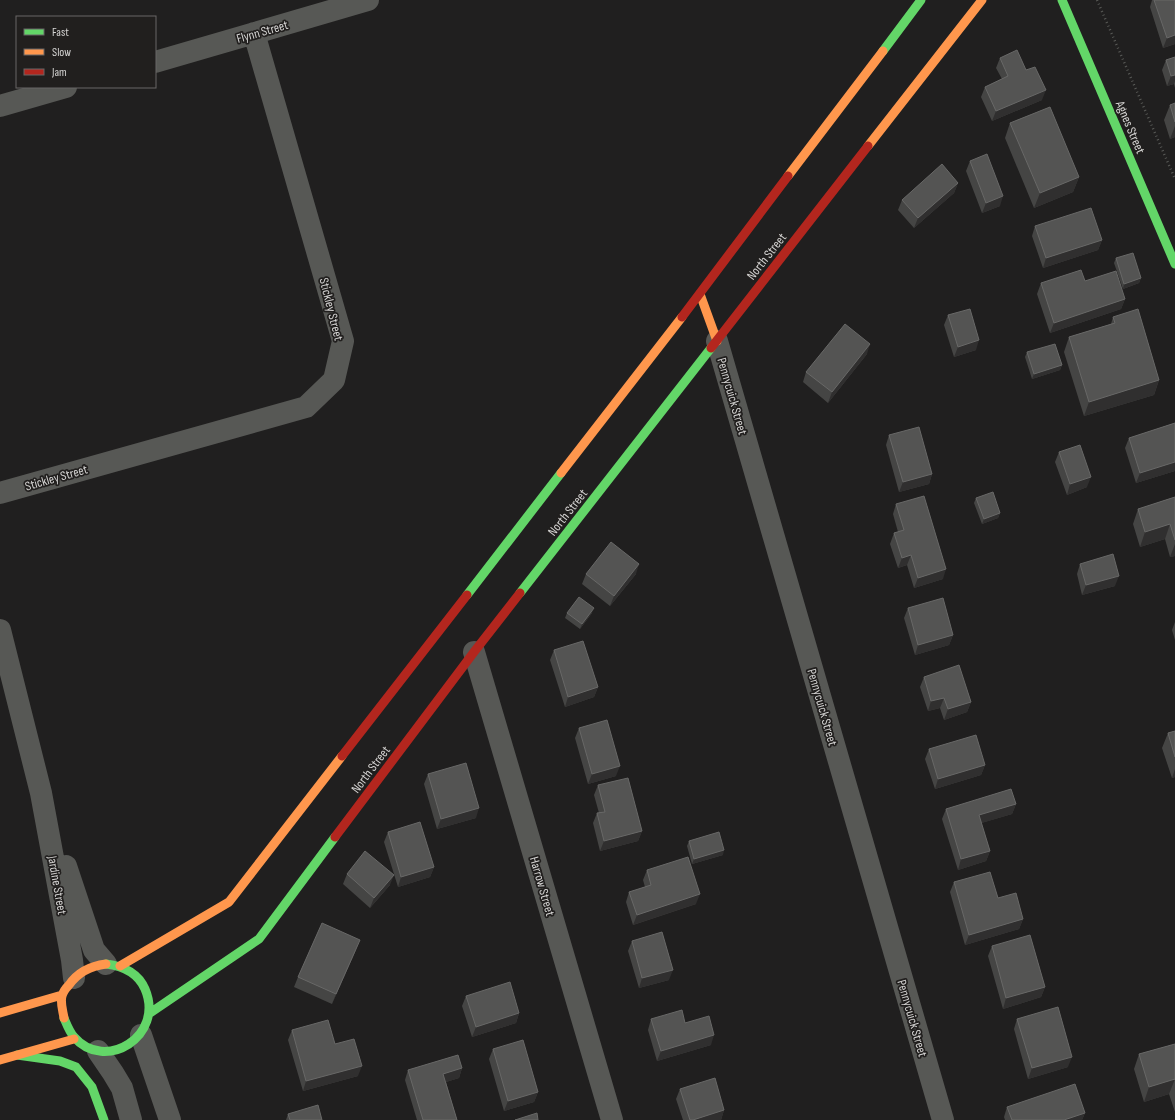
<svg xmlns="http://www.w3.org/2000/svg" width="1175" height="1120" font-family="'Sofia Sans Condensed',sans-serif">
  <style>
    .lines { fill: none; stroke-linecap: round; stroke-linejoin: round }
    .path { stroke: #585956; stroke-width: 2.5; stroke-dasharray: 1 3; stroke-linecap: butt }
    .street { stroke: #575855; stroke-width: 22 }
    .fast { stroke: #63d668; stroke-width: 9 }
    .slow { stroke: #ff974d; stroke-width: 9 }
    .jam { stroke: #b3261e; stroke-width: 9 }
    .wall { fill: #454544 }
    .shaded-wall { fill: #302f2f }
    .building { fill: #545453; stroke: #686867 }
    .labels { text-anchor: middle; stroke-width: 3.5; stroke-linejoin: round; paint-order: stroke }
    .street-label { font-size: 13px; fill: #d5d4d3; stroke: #211f1e }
  </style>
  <rect width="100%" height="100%" fill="#201f1f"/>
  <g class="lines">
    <path class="path" d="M1097,0L1175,179"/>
    <path class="street" d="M155,62L368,0
      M0,106L66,87
      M717,341L943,1120
      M0,493L306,407L334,380L343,341L254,33
      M0,630L41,793L72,960L74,978
      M474,652L612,1120
      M66,866L94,950L106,964
      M141,1035L170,1120
      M98,1051L113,1073L122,1088L131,1120"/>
    <path class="fast" d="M1062,0L1175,264
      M883,51L921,0
      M520,593L711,348
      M467,595L561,473
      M150,1013L259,939L335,837
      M64,1018C67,1025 69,1031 74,1037C105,1073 165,1036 145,989C138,973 123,966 106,964
      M17,1055L60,1061L76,1067L92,1087L104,1120"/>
    <path class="slow" d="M868,146L982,0
      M788,176L883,51
      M700,294L717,341
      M561,473L682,317
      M120,966L229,902L342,756
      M0,1013L62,995
      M64,1018C63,1011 60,1003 62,996C63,992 66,988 69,985C78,972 90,966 106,964
      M0,1060L74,1039"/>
    <path class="jam" d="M682,317L788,176
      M711,348L868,146
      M342,756L467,595
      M335,837L474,652L520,593"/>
  </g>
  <path class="wall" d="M1152,0H1175V44L1163,48L1150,7Z
    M1175,57V88L1174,84L1167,86L1162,70L1166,60Z
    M1000,58L1026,70L1042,100L992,121L981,97L985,87L1002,79L996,68Z
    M1175,103V137L1170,139L1164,120L1170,105Z
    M1010,123L1079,177L1073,192L1034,208L1005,138Z
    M970,161L1000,206L982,213L966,171Z
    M958,183L954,193L914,228L898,210L902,200Z
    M1035,226L1102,240L1098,250L1043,268L1032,236Z
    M1116,258L1141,278L1139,283L1123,289L1114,263Z
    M1085,281L1125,299L1121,309L1050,333L1037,294L1041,283Z
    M948,315L976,350L954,357L944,325Z
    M1113,317L1159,380L1154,395L1084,416L1064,352L1069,337L1111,324Z
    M1027,352L1062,365L1060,370L1032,379L1025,357Z
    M867,354L828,403L803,382L806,372Z
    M1175,423V471L1136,483L1125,448L1129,438Z
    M889,435L932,474L929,484L899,492L886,445Z
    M1059,452L1087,487L1067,495L1055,462Z
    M1175,497V556L1170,557L1165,539L1140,547L1133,524L1138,509Z
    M976,498L1000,513L998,518L982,524L974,503Z
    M896,504L943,579L914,588L907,565L898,568L890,544L894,533L898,532L893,514Z
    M1080,564L1115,586L1082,595L1077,574Z
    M586,574H636L610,606L582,584Z
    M908,608L953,635L949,645L915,655L904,618Z
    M567,613H592L580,629L565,618Z
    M1175,622V640L1172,630Z
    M554,650L598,687L594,697L565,707L550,660Z
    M924,677L971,702L967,712L944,720L940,708L928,711L920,687Z
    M579,728L616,776L588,784L575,738Z
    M1175,731V777L1172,778L1162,748L1168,733Z
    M929,749L985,765L981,775L935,789L925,759Z
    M428,774L476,818L437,829L424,784Z
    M598,785L642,831L638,841L600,851L593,823L597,813H599L594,795Z
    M1016,804L1012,814L981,823L990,851L986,861L958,870L942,819L946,809Z
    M388,832L434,867L430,877L398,887L384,842Z
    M689,841L723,855L692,864L687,846Z
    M647,870L696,904L633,925L626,902L629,892L645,887L643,880Z
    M347,874L390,885L370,908L343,884Z
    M954,882L998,898L1023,919L1019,929L965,945L950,892Z
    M632,941L669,980L639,988L628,951Z
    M992,946L1045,987L1041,997L1003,1009L988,956Z
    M356,950L332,1004L294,987L298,977Z
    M466,996L519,1013L516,1023L472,1037L462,1006Z
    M651,1019L685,1023L711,1045L657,1061L648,1030Z
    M1017,1019L1068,1067L1028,1079L1014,1029Z
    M292,1030L335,1044L358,1076L303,1091L288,1040Z
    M1175,1044V1112L1169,1094L1144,1102L1134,1069L1139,1054Z
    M493,1049L538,1092L534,1102L504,1111L489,1059Z
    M462,1068L459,1078L446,1082L457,1120H417L405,1080L408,1070Z
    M680,1089L724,1110L721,1120H683L676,1099Z
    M1007,1107L1085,1113L1082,1120H1005L1004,1117Z
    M288,1114L322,1120H286Z"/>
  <path class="shaded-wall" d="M1175,35V44L1163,48L1167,38Z
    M1175,75V81L1174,84L1167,86L1171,76Z
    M1046,90L1042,100L992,121L996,111Z
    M1175,126V137L1170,139Z
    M1079,177L1073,192L1034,208L1040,193Z
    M958,183L954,193L914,228L918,218Z
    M1003,196L1000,206L982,213L986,203Z
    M1102,240L1098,250L1043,268L1046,258Z
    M1141,278L1139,283L1123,289L1124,284Z
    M1125,299L1121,309L1050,333L1054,323Z
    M979,340L976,350L954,357L958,347Z
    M870,344L867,354L828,403L832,392Z
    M1062,365L1060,370L1032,379L1034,374Z
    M1159,380L1154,395L1084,416L1089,402Z
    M1175,462V471L1136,483L1140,473Z
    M932,474L929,484L899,492L903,482Z
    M1091,477L1087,487L1067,495L1070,484Z
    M1000,513L998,518L982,524L984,519Z
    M1170,524L1165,539L1140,547L1145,532Z
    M1175,544V556L1170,557Z
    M911,555L907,565L898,568L902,558Z
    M639,564L636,574L610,606L614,596Z
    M946,569L943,579L914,588L918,578Z
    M1119,576L1115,586L1082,595L1086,585Z
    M594,608L592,613L580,629L582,624Z
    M953,635L949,645L915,655L918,645Z
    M598,687L594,697L565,707L568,697Z
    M944,698L940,708L928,711L931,701Z
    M971,702L967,712L944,720L948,709Z
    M985,765L981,775L935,789L938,779Z
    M620,766L616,776L588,784L592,774Z
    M1175,769V777L1172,778Z
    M1016,804L1012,814L975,825L979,815Z
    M479,808L476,818L437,829L441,819Z
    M642,831L638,841L600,851L604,841Z
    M724,850L723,855L692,864L694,859Z
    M990,851L986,861L958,870L961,859Z
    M434,867L430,877L398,887L401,877Z
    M394,875L390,885L370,908L374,898Z
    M700,894L696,904L633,925L637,915Z
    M1023,919L1019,929L965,945L969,935Z
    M360,940L356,950L332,1004L336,994Z
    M673,970L669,980L639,988L642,978Z
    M1045,987L1041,997L1003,1009L1006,998Z
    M519,1013L516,1023L472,1037L476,1027Z
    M714,1035L711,1045L657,1061L661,1051Z
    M1072,1057L1068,1067L1028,1079L1032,1068Z
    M362,1066L358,1076L303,1091L306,1081Z
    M462,1068L459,1078L439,1084L443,1074Z
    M1175,1079L1169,1094L1144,1102L1149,1087Z
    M538,1092L534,1102L504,1111L508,1101Z
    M724,1110L721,1120H693Z
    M1085,1113L1082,1120H1064Z"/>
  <path class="building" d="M1154,0H1175V35L1167,38Z
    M1017,50L1026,70L1035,67L1046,90L996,111L985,87L1008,76L1000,58Z
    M1175,57V75L1171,76L1166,60Z
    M1175,103V122L1170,105Z
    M1050,107L1079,177L1040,193L1010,123Z
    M987,154L1003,196L986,203L970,161Z
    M942,164L958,183L918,218L902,200Z
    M1091,208L1102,240L1046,258L1035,226Z
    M1133,253L1141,278L1124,284L1116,258Z
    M1081,270L1085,281L1116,271L1125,299L1054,323L1041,283Z
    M970,309L979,340L958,347L948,315Z
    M1138,309L1159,380L1089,402L1069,337L1115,323L1113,317Z
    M845,324L870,344L832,392L806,372Z
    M1055,344L1062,365L1034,374L1027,352Z
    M1175,423V462L1140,473L1129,438Z
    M919,427L932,474L903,482L889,435Z
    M1080,445L1091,477L1070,484L1059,452Z
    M993,492L1000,513L984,519L976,498Z
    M924,496L946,569L918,578L911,555L902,558L894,533L904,530L896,504Z
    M1175,497V540L1170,524L1145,532L1138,509Z
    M611,542L639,564L614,596L586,574Z
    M1113,554L1119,576L1086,585L1080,564Z
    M579,597L594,608L582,624L567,613Z
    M943,598L953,635L918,645L908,608Z
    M583,641L598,687L568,697L554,650Z
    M959,665L971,702L948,709L944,698L931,701L924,677Z
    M607,720L620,766L592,774L579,728Z
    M1175,731V757L1168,733Z
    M976,735L985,765L938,779L929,749Z
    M466,763L479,808L441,819L428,774Z
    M628,778L642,831L604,841L597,813L605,812L598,785Z
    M1011,789L1016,804L979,815L990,851L961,859L946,809Z
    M420,822L434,867L401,877L388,832Z
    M719,832L724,850L694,859L689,841Z
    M365,851L394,875L374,898L347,874Z
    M688,857L700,894L637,915L629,892L651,885L647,870Z
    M990,872L998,898L1016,893L1023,919L969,935L954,882Z
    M322,923L360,940L336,994L298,977Z
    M662,932L673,970L642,978L632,941Z
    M1030,935L1045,987L1006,998L992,946Z
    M510,982L519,1013L476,1027L466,996Z
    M1058,1007L1072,1057L1032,1068L1017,1019Z
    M682,1010L685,1023L709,1016L714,1035L661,1051L651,1019Z
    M328,1020L335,1044L354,1039L362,1066L306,1081L292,1030Z
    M523,1040L538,1092L508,1101L493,1049Z
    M1175,1044V1080V1079L1149,1087L1139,1054Z
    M458,1055L462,1068L443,1074L457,1120H423L408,1070Z
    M715,1078L724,1110L693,1120H690L680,1089Z
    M1075,1084L1085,1113L1064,1120H1012L1007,1107Z
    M318,1105L322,1120H290L288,1114Z
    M537,1113L538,1120H515Z"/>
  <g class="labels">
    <g class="street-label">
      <text transform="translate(262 31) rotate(-16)" y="5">Flynn Street</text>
      <text transform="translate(1131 127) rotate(67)" y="5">Agnes Street</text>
      <text transform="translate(766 256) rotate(-52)" y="5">North Street</text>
      <text transform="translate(332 309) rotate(76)" y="5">Stickley Street</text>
      <text transform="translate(733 396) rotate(74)" y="5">Pennycuick Street</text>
      <text transform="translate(56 477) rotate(-16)" y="5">Stickley Street</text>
      <text transform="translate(567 512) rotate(-52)" y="5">North Street</text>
      <text transform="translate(823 707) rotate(74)" y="5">Pennycuick Street</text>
      <text transform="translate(370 769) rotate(-53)" y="5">North Street</text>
      <text transform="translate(58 885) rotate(80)" y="5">Jardine Street</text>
      <text transform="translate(543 886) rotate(74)" y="5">Harrow Street</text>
      <text transform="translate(913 1018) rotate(74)" y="5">Pennycuick Street</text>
    </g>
  </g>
  <rect x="16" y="16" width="140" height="72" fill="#211f1e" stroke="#696766"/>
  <rect x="24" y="29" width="20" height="6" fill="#63d668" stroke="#696766"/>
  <text x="52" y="36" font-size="12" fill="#d5d4d3">Fast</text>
  <rect x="24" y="49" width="20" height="6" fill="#ff974d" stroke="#696766"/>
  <text x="52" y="56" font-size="12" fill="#d5d4d3">Slow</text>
  <rect x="24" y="69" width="20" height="6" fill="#b3261e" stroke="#696766"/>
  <text x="52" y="76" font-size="12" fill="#d5d4d3">Jam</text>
</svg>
